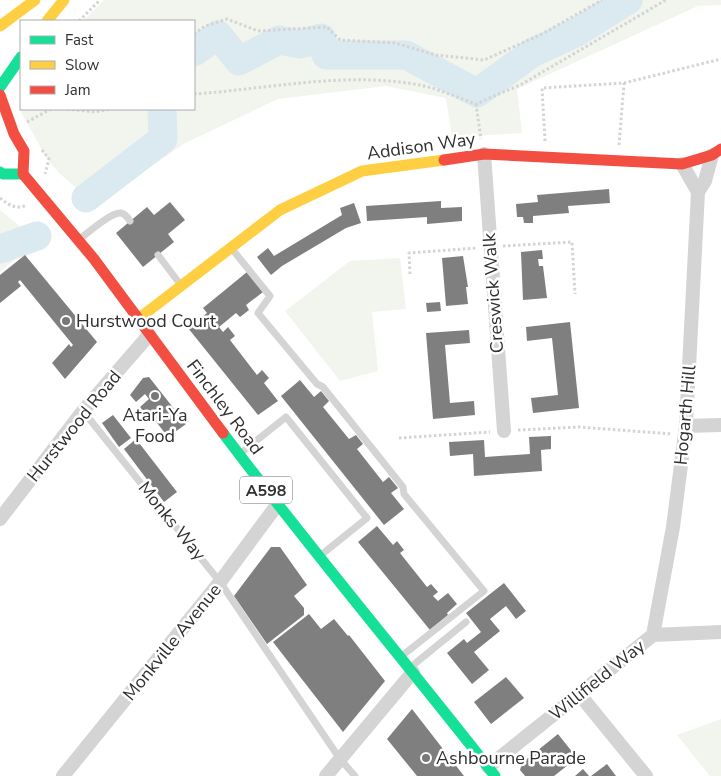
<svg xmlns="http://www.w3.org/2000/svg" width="721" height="776" font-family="'Nunito Sans',sans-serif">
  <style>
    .green { fill: #f1f5ed }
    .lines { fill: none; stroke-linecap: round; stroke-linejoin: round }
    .river { stroke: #dbe9f1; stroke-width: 29 }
    .building { fill: #7f7f7f }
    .path { stroke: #d4d4d4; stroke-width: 3; stroke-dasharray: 2.5 2.5; stroke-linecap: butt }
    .lane { stroke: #d4d4d4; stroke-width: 7 }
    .street { stroke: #d4d4d4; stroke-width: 14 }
    .fast { stroke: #16e098; stroke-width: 11 }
    .slow { stroke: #ffcf43; stroke-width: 11 }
    .jam { stroke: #f24e42; stroke-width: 11 }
    .poi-dot { fill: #787878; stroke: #fff; stroke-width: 2 }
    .labels { text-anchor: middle; stroke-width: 5; stroke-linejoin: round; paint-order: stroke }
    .shield { fill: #fff; stroke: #6d6d6d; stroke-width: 1 }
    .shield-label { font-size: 16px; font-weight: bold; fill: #2f2f2f }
    .street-label { font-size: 18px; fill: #2f2f2f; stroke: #fff }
    .poi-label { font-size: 18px; fill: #2f2f2f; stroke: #fff; text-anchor: start }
  </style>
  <rect width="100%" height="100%" fill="#fff"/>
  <path class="green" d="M104,0H721V5L698,6L517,89L522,133L452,137L446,98L386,86L278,99L185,143L96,205L59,173L47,159L21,112L20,102L21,90V109H194V21H83Z
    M0,210L37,240L0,272Z
    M400,258L406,309L372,312L378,371L340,381L285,311L350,261Z
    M721,719V776H710L677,735Z"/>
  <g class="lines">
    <path class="river" d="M194,52L218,35L239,61L279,40L300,44L321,38L326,55H406L477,93L532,53L577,32L628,0
      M86,198L163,139L162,109
      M0,249L37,236"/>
  </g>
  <path class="building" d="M609,189L610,203L568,206L569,213L533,216V223H524L523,217H517L516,204L538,202L537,195Z
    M441,201V208L462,207V221L427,224V217L367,221L366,206Z
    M170,202L185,220L168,234L174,242L143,267L116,233L147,207L154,215Z
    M354,203L361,223L346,228L282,266L271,275L257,257L268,248L274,256L342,215L340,208Z
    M542,250L543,259H538L539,266H543L547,298L523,300L521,252Z
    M25,255L97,342L65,379L52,363L69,344L71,347L73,345L20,280L18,282L21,286L0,303V275Z
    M463,256L468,287H466L468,304L446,306L442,258Z
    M247,272L263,292L246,305L249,310L240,317L236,313L219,327L223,332L228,327L235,336L230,340L257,375L262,370L269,378L264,383L278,401L258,415L188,328L207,313L203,308Z
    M440,302L441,311L427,312L426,303Z
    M570,322L579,408L533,413L531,398L558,395L552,338L527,341L526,327Z
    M469,330L470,343L445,345L450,403L474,401L475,415L433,419L426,333Z
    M149,377L186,424L168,437L154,419L151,422L140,407L149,399L145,394L136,402L130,395L143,378Z
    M300,380L314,397L321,391L329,401L323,407L349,439L356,435L363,444L357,449L383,482L389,477L398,488L391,493L404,509L384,525L281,396Z
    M113,415L131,438L119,447L102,423Z
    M551,436V449L541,450L542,471L474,476L473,454L450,456L449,442L484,440L485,457L530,454L529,437Z
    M136,439L177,492L164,502L124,449Z
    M377,526L393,545L397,541L404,550L400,553L427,587L431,584L438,592L433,596L438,601L448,593L457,604L447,613L448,615L430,630L358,542Z
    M271,547H280L307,585L294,596L304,608V615L267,644L234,596Z
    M504,583L526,611L516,619L506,606L490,619L500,631L474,652L489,670L472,684L447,653L464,639L467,643L481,632L466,613Z
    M309,614L321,629L334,619L348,636L349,635L385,681L343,732L273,642Z
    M506,677L524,698L491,724L474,702Z
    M412,709L464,776H417L387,739Z
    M558,734L577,758L554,776H525L520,770L522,763Z
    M607,764L616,776H591Z
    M583,769L589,776H575Z"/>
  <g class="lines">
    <path class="path" d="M79,21L100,0
      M194,34L205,26L227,19L258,31L327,27L340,40L395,43L436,55L484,60L542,34L602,0
      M194,94C267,89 341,72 414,84C435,87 456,97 476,104L522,84L666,0
      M476,104L481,139
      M67,109L95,112L110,109
      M27,122L51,109
      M545,141L542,88L624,83L721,59
      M619,145L624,83
      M42,150L49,159L45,174
      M0,198C9,205 16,210 27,205
      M503,246L572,242L575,294
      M410,274L409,253L477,248
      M518,430L579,427L672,434
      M399,438L490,432"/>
    <path class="lane" d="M81,238C89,232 111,212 121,213C126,214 128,218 130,221
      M232,249L270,296L258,313L317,384L323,387L403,487L404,494L484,591L403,655
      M158,255L180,284
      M83,411L220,582L340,759L355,776
      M241,453L286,417L367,518L321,555
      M412,666L466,622"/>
    <path class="street" d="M484,154L504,431
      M682,164L698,192
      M686,426L721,425
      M0,519L83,411L149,335
      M653,635L673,527L686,426L698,192L705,181L712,155
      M580,695L646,776
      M488,767L653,635L721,632
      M63,776L220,582L277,505
      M326,776L413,672"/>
    <path class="fast" d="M0,87L21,57
      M0,172L3,174H23
      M223,433C311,550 405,661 495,776"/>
    <path class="slow" d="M47,21L64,0
      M0,26L35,0
      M138,319L280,210L362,171L444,160"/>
    <path class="jam" d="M0,95L14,134L24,151L23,174L94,259L223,433
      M444,160L484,154L682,164L712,155L721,149"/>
  </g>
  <g class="poi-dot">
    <circle cx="66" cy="321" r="5"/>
    <circle cx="155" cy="396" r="5"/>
    <circle cx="426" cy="758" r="5"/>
  </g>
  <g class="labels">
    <rect class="shield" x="240" y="476.5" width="52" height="27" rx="4"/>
    <g class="shield-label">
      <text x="266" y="496">A598</text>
    </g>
    <g class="street-label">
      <text transform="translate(421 146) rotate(-8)" y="6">Addison Way</text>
      <text transform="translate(493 293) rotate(-94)" y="6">Creswick Walk</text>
      <text transform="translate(225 407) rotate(53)" y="6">Finchley Road</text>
      <text transform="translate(685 415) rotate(-85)" y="6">Hogarth Hill</text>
      <text transform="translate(74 426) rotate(-51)" y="6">Hurstwood Road</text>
      <text transform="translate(172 521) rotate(51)" y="6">Monks Way</text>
      <text transform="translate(172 642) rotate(-51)" y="6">Monkville Avenue</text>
      <text transform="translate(597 680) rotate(-39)" y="6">Willifield Way</text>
    </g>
    <g class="poi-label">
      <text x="76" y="327">Hurstwood Court</text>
      <text x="155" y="421" text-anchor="middle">Atari-Ya<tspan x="155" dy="21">Food</tspan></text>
      <text x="436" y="764">Ashbourne Parade</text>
    </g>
  </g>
  <rect x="20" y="20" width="175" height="90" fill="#ffffff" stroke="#acacac"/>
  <rect x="30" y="36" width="25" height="8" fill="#16e098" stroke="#acacac"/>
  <text x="65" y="45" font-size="15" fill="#2f2f2f">Fast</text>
  <rect x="30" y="61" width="25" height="8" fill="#ffcf43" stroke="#acacac"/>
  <text x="65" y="70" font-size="15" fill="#2f2f2f">Slow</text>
  <rect x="30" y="86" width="25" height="8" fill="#f24e42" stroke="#acacac"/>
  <text x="65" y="95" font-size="15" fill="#2f2f2f">Jam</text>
</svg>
